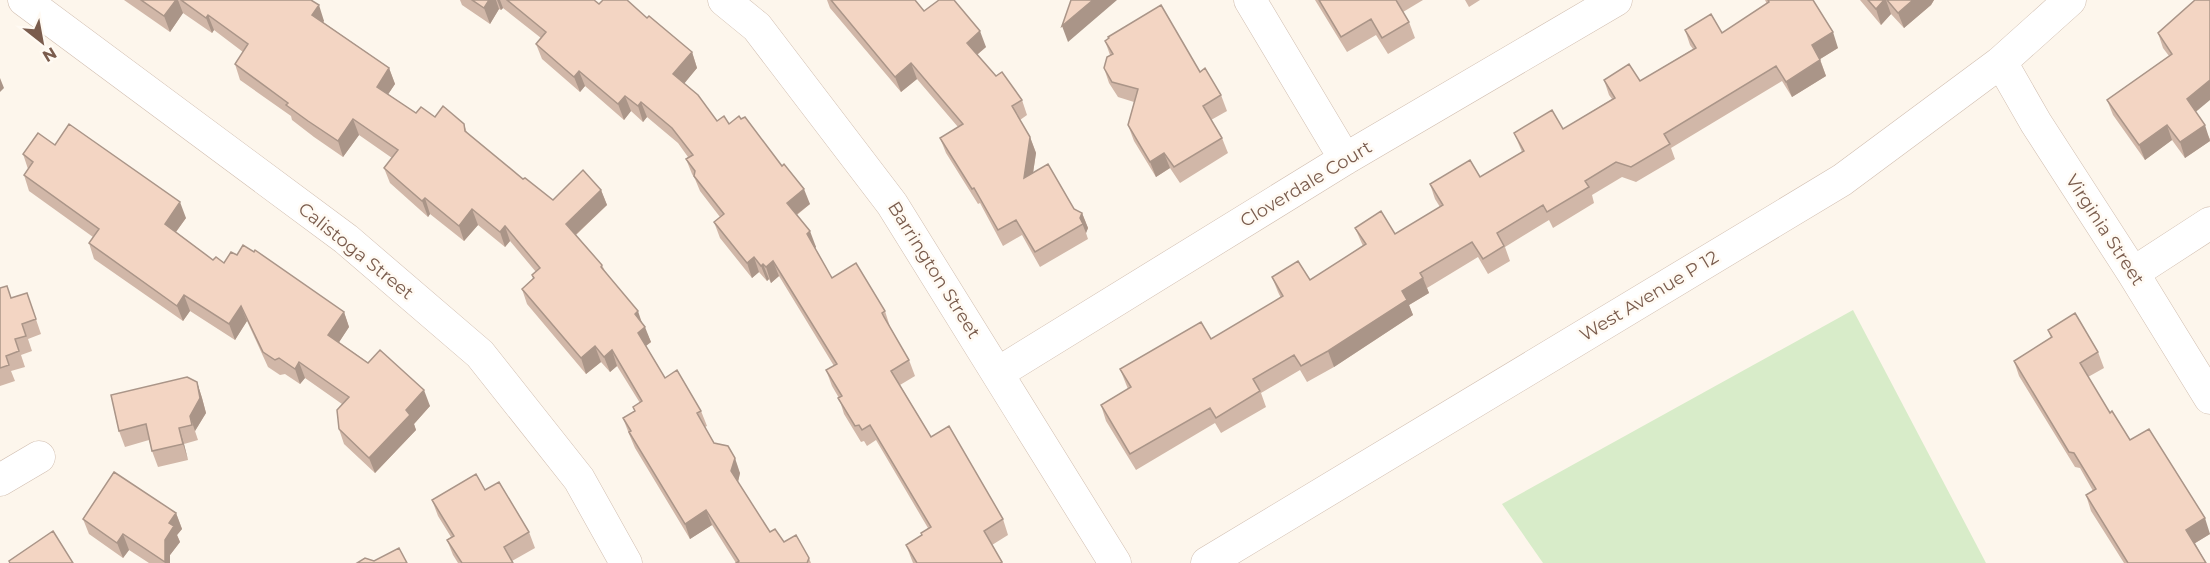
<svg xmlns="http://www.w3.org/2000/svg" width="2210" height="563" font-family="Montserrat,sans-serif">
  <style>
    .green { fill: #d8ecc9 }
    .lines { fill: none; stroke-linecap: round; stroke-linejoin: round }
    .minor-casing { stroke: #d1beb0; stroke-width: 33 }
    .minor { stroke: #fff; stroke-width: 32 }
    .wall { fill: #d1b7a8 }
    .shaded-wall { fill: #aa9588 }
    .building { fill: #f3d5c3; stroke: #aa9588; stroke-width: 1.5 }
    .labels { text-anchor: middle; stroke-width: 5; stroke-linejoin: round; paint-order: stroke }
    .street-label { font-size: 18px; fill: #7a5c4d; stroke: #fffaf3 }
  </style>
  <rect width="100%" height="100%" fill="#fdf6ec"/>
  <path class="green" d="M1853,310L1986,563H1543L1502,504Z"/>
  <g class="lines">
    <g class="minor-casing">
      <path id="minor" d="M24,0L346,239L480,354L579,479L626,563
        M724,0L757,27L892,204L1115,563
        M1250,0L1345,159
        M2001,62L2036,123L2133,273L2210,398
        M2133,273L2210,223
        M998,373L1345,159L1616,0
        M0,480L39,457
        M1207,563L1842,180L2001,62L2070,0"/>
    </g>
    <use href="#minor" class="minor"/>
  </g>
  <path class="wall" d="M124,0H311L324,21L323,22L389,68L395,84L388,94L416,113L464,124L467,133L523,179L553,200L601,190L607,205L576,235L602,265L605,271L642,323L651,342L646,346L665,378L701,411L707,426L705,427L714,443L740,473L738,482L770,532L784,542L809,558L811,563H736L712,525L690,539L635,448L629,434L623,418L635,411L633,407L640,403L617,366L610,372L601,362L586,374L527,304L522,289L533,278L532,275L536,272L510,241L505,247L478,225L464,241L430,214L428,217L390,183L384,168L392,158L359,135L343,157L314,137L292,120L291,116L240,80L235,64L243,52L214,30L212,33L183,13L170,32Z
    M460,0H594L599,4L647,18L692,52L697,68L684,83L717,121L729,124L810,204L797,215L816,247L815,248L832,278L885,311L890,327L909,360L915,376L900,385L931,437L1003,519L1008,535L992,545L1003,563H913L906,545L922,535L928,528L876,440L867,446L864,441L861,442L844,414L839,398L832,386L826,370L834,366L779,276L771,283L769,279L767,281L759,272L752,278L720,238L714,222L720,217L700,191L695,179L692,174L686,159L688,157L678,143L647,117L643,122L631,111L624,120L585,86L580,92L542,59L536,44L541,38L503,8L501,10L499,9L490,24L462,5Z
    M827,0H915L924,11L986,47L977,55L996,76L1022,100L1027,115L1020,120L1030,137L1036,153L1033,173L1074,209L1082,213L1088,228L1086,233L1088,239L1040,267L1022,235L1003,246L980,203L978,204L946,153L940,138L958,127L917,79L901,92L830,8Z
    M1315,0H1423L1403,12L1409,22L1415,38L1388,54L1376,35L1347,52Z
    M1465,0H1480L1469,7Z
    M1765,0H1768L1838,48L1820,59L1826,76L1792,97L1782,81L1671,148L1675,159L1636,182L1622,177L1592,195L1594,203L1553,228L1549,220L1505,247L1510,261L1488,274L1478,257L1427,288L1429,293L1409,305L1413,315L1334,367L1307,382L1300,370L1261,393L1266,407L1221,433L1215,423L1136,470L1106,421L1101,405L1128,389L1120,369L1211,339L1281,298L1278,292L1272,277L1310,280L1363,246L1355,228L1395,234L1440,207L1435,199L1430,184L1480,177L1522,152L1514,133L1563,129L1612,99L1609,95L1604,80L1640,81L1693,49L1690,45L1685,30L1722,33L1767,4Z
    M1860,0H1934L1931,5L1904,28L1891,14L1881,25Z
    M2195,0L2196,112L2210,139V141L2185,158L2172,140L2145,160L2113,115L2107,100L2169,56L2163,48L2158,33Z
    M1105,41L1200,72L1221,95L1227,111L1211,120L1222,138L1228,153L1180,183L1170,168L1156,177L1134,141L1128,125L1134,102L1118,97L1109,83L1104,68L1110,55Z
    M55,145L186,218L176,232L213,260L224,263L344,312L349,327L339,342L430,406L414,424L416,430L375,473L344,444L339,429L342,404L305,378L300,384L285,374L280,375L268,367L247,321L235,340L190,311L183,321L94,259L89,243L93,237L29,191L24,175L28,169L23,154Z
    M0,288L12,298L27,293L41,334L28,339L32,351L21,355L25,367L11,371L15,381L0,386Z
    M2048,330L2098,352L2104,368L2088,377L2110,413L2130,440L2210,534L2195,543L2206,563H2124L2091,511L2086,495L2093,491L2080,468L2075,467L2019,376L2014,361L2051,338Z
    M197,382L202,398L206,413L195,431L198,440L184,444L188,460L158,467L152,451L149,440L125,447L119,431Z
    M485,490L529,532L535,548L512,561L513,563H458L453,555L447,540L451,537L438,516L432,500Z
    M176,513L182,529L177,535L180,542L170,555V563H149L129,550L123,558L89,534L83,519Z"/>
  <path class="shaded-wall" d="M176,0H178L183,13L170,32L164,16Z
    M489,0H496L499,9L490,24L484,8Z
    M497,0H500L503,8L501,10Z
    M1093,0H1117L1068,42L1062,26Z
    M1884,0H1886L1891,14L1881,25L1876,9Z
    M1913,0H1934L1931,5L1904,28L1898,13Z
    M319,5L324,21L317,30L312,15Z
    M208,15L214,30L212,33L206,18Z
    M980,31L986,47L973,58L967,43Z
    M1833,32L1838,48L1817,61L1812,45Z
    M692,52L697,68L679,90L673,74Z
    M1820,60L1826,76L1792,97L1786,82Z
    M911,63L917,79L901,92L895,77Z
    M389,68L395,84L383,102L377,87Z
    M579,71L585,86L580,92L574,77Z
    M0,78L4,88L0,92Z
    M2210,80V100L2192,115L2187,99Z
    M625,96L631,111L624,120L618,104Z
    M641,102L647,117L643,122L638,106Z
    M353,119L359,135L343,157L338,141Z
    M2167,125L2172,140L2145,160L2139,145Z
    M2205,125L2210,141L2185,158L2180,142Z
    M1030,137L1036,153L1030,193L1024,178Z
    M1164,153L1170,168L1156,177L1150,162Z
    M804,189L810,204L792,218L787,203Z
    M601,190L607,205L571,239L566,224Z
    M425,198L430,214L428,217L422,201Z
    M180,202L186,218L170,240L165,224Z
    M472,209L478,225L464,241L459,226Z
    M1082,213L1088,228L1086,233L1080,218Z
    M505,226L510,241L505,247L500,232Z
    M810,231L816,247L813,250L807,234Z
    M754,257L759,272L752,278L747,263Z
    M773,261L779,276L771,283L766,267Z
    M763,264L769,279L767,281L761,266Z
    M1423,278L1429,293L1409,305L1413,315L1334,367L1328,351L1402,291Z
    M184,295L190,311L183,321L177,306Z
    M241,306L247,321L235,340L229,324Z
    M638,311L643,326L635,314Z
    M344,312L349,327L334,350L328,335Z
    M645,327L651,342L643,348L638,333Z
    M595,346L601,362L586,374L581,358Z
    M612,350L617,366L610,372L604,357Z
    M299,362L305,378L300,384L295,369Z
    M197,382L202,398L206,413L195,431L198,440L190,416Z
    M424,390L430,406L414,424L416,430L375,473L369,458L406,410Z
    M179,428L184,444L188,460L183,444Z
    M735,458L740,473L737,486L731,471Z
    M706,510L712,525L690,539L685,524Z
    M176,513L182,529L177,535L180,542L170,555V563H165V540L169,523Z
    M2205,518L2210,534L2192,545L2186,530Z
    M123,534L129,550L123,558L117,543Z"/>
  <path class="building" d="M141,0H176L164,16Z
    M181,0H311L319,5L312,15L389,68L377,87L416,113L421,107L435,117L443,106L464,124L465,131L523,179L525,178L553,200L583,170L601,190L566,224L602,265L601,267L638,311L635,314L645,327L638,333L665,378L677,370L701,411L697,413L714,443L728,446L735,458L731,471L770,532L775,529L784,542L796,535L809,558L807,563H736L739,561L706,510L685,524L629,432L631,431L623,418L635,411L633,407L642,401L612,350L604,357L595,346L581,358L522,289L534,278L532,275L540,268L505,226L500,232L472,209L459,226L425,198L422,201L384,168L398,150L353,119L338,141L308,121L286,105L288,103L235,64L248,44L208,15L206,18Z
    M472,0H489L484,8Z
    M507,0H594L599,4L603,0H627L647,18L649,16L692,52L673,74L698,95L717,121L724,116L729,124L739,116L741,119L745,117L782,166L784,164L804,189L787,203L810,231L807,234L832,278L856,263L885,311L882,313L884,317L909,360L891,371L931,437L949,426L1003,519L984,531L1002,562L1000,563H917L906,545L922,535L921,533L931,527L870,425L862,430L859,425L855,426L838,398L842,396L826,370L837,364L773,261L766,267L763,264L761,266L754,257L747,263L714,222L724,214L694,176L695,171L686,159L693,155L672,128L641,102L638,106L625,96L618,104L579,71L574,77L536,44L546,32Z
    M831,0H915L924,11L939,0H954L980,31L967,43L996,76L1002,72L1022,100L1012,106L1030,137L1024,178L1048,164L1074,209L1082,213L1080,218L1083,224L1035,252L1016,220L998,230L974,188L972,189L940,138L963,124L911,63L895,77Z
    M1071,0H1093L1062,26Z
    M1319,0H1396L1409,22L1382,38L1371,19L1341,37Z
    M1768,0H1813L1833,32L1812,45L1820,60L1786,82L1776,66L1664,134L1670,144L1631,167L1616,162L1585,181L1589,187L1547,212L1543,205L1497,233L1504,246L1483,259L1472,242L1420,273L1423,278L1402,291L1407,300L1328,351L1301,366L1294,355L1253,379L1260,391L1216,418L1210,408L1130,454L1101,405L1131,387L1120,369L1201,322L1211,339L1283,296L1272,277L1298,261L1310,280L1366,244L1355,228L1381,211L1395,234L1443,205L1430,184L1470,160L1480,177L1524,151L1514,133L1552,110L1563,129L1615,98L1604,80L1629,64L1640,81L1696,48L1685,30L1711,14L1722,33L1769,2Z
    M1868,0H1884L1876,9Z
    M1887,0H1913L1898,13Z
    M2195,0H2210V80L2187,99L2205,125L2180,142L2167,125L2139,145L2107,100L2172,54L2158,33Z
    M1161,5L1200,72L1205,68L1221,95L1203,106L1222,138L1174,167L1164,153L1150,162L1128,125L1138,89L1112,82L1104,68L1107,57L1113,54L1105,41L1109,38L1108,37Z
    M69,124L180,202L165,224L213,260L216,257L224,263L231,252L237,255L243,245L254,252L255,250L344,312L328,335L368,363L380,350L424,390L406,410L410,415L369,458L339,429L337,410L349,397L299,362L295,369L279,358L275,360L263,352L241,306L229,324L184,295L177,306L89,243L99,229L24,175L33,162L23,154L38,133L55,145Z
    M7,286L11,298L27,293L36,319L22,324L26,336L15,339L19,351L6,356L9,365L0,368V288Z
    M2075,313L2098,352L2080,363L2110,413L2112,411L2130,440L2149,429L2205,518L2186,530L2206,563H2128L2086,495L2096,489L2074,453L2069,452L2014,361L2052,337L2048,330Z
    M187,377L197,382L200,398L190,416L192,425L179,428L183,444L152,451L146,424L119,431L111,395Z
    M114,472L176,513L169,523L174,526L165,540V562L123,534L117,543L83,519Z
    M476,474L485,490L499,482L529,532L504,547L513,563H462L447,540L454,536L432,500Z
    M53,531L73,563H10L9,561Z
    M399,548L407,563H357L365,558L374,561Z"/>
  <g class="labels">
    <g class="street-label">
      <text transform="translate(1306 184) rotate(-31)" y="6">Cloverdale Court</text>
      <text transform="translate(2105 230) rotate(57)" y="6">Virginia Street</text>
      <text transform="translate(356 251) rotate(39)" y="6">Calistoga Street</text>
      <text transform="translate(934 270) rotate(58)" y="6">Barrington Street</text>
      <text transform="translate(1649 296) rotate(-31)" y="6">West Avenue P 12</text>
    </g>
  </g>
  <g transform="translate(42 42) rotate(149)" stroke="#fffaf3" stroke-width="4.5" paint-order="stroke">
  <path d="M0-4.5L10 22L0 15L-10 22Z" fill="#7a5c4d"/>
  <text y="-9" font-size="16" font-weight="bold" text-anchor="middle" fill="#7a5c4d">N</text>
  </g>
</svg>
